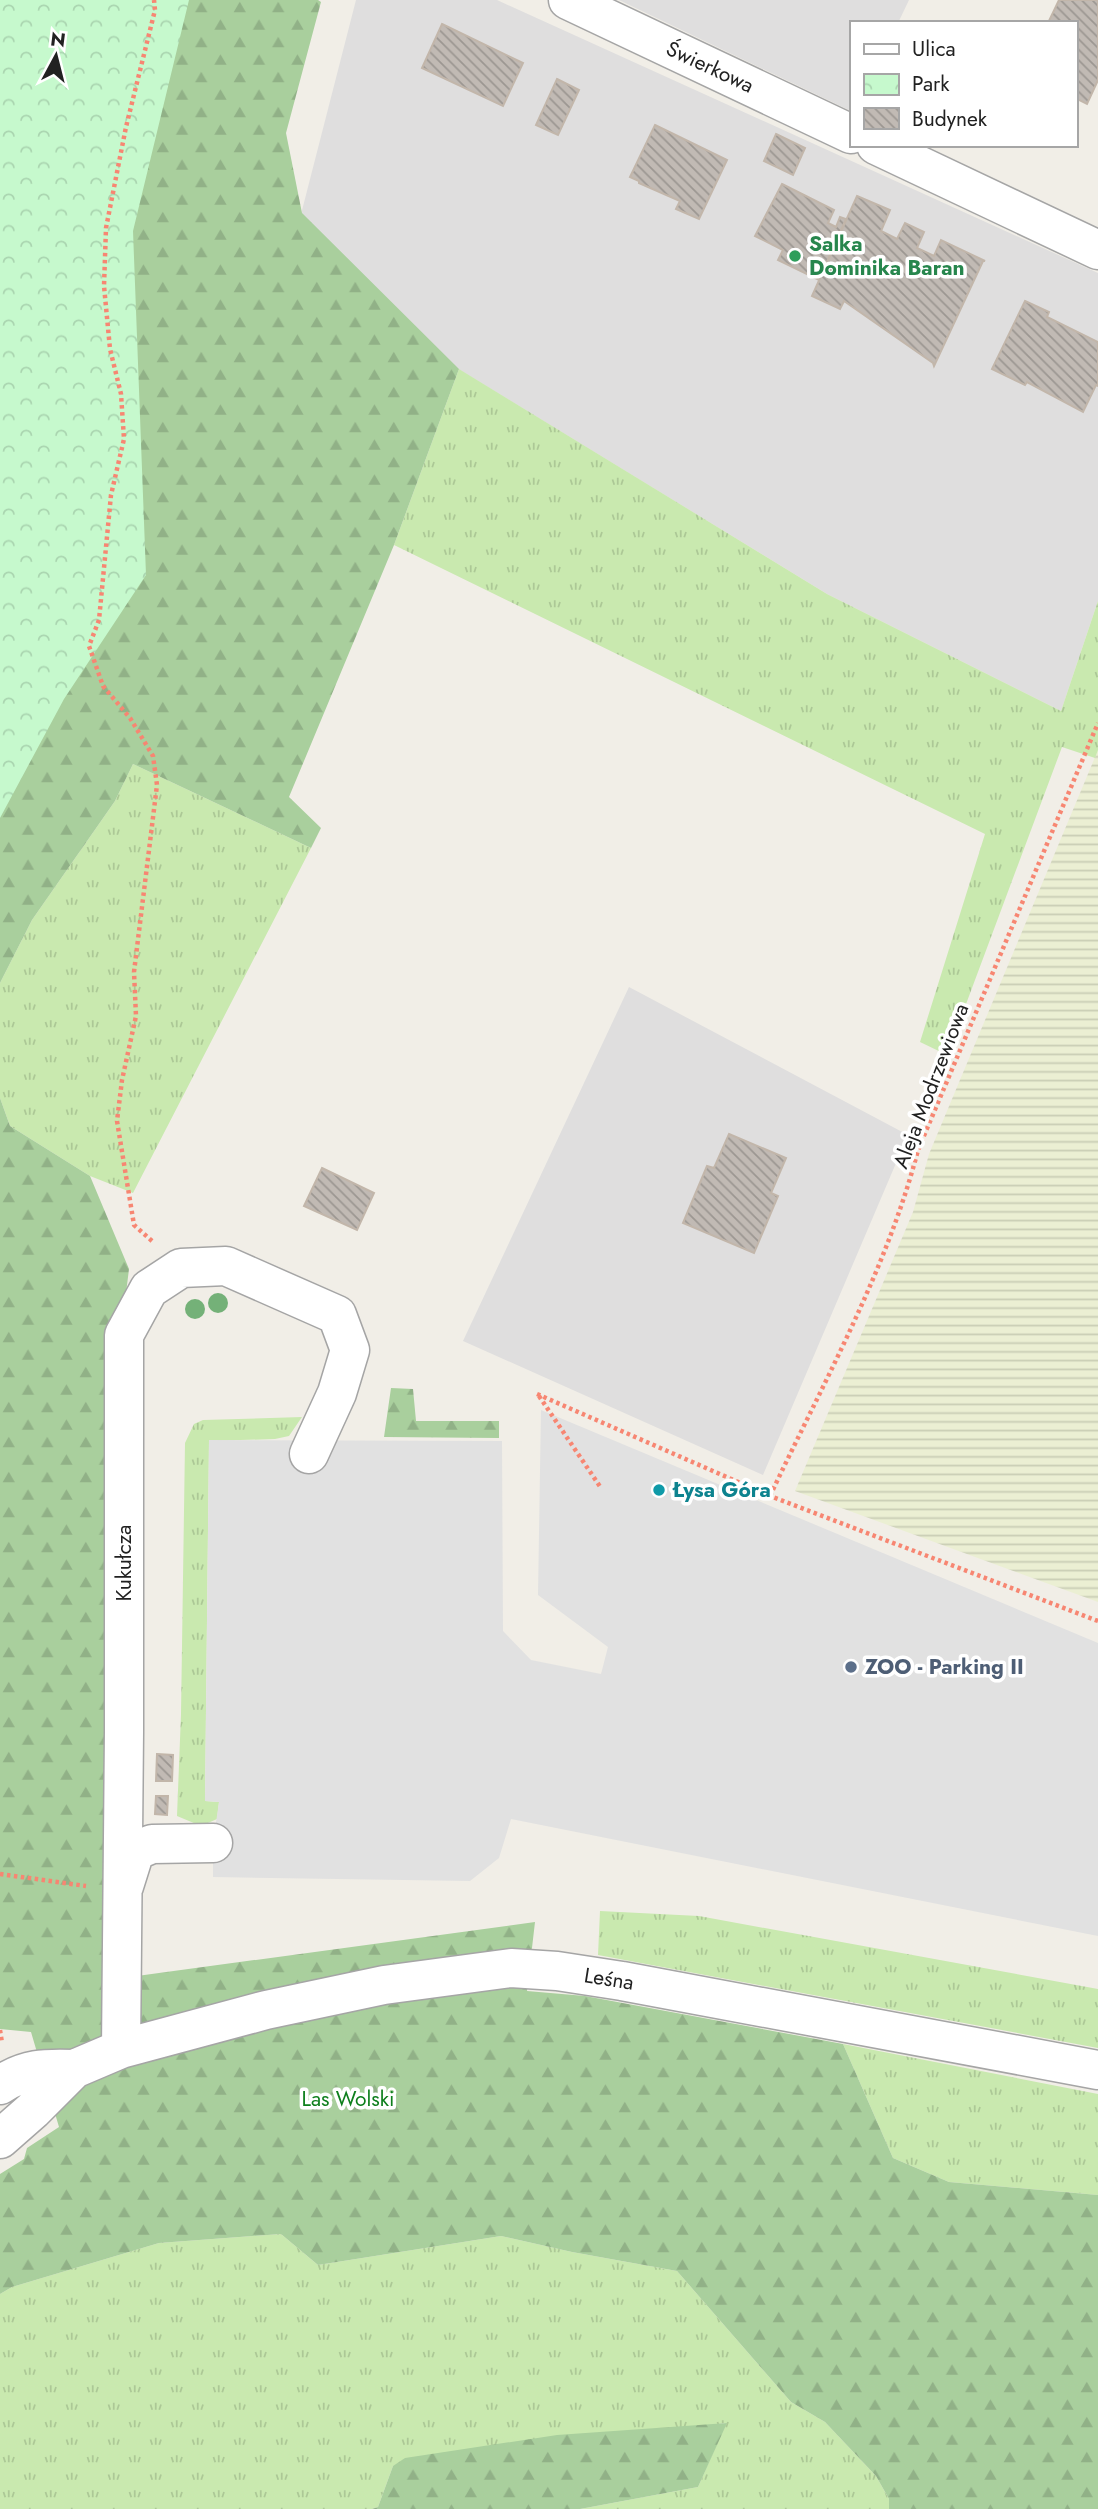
<svg xmlns="http://www.w3.org/2000/svg" width="1098" height="2509" font-family="Jost,sans-serif">
  <style>
    .residential { fill: #dfdede }
    .farmland { fill: url(#farmland-rules) }
    .grass { fill: url(#grass-tufts) }
    .forest { fill: url(#forest-firs) }
    .park { fill: url(#park-crowns) }
    .parking { fill: #e1e1e1 }
    .building { fill: url(#building-back-hatch); stroke: #c2b6aa; stroke-width: 2 }
    .lines { fill: none; stroke-linecap: round; stroke-linejoin: round }
    .minor-casing { stroke: #a5a5a5; stroke-width: 41 }
    .path { stroke: #f78672; stroke-width: 4.5; stroke-dasharray: 3.5 3.5; stroke-linecap: butt }
    .minor { stroke: #fff; stroke-width: 38 }
    .tree { fill: #74b178 }
    .leisure-dot { fill: #2e9e5b; stroke: #fff; stroke-width: 2.5 }
    .culture-dot { fill: #0f9aa8; stroke: #fff; stroke-width: 2.5 }
    .service-dot { fill: #5c6f8a; stroke: #fff; stroke-width: 2.5 }
    .labels { text-anchor: middle; stroke-width: 7; stroke-linejoin: round; paint-order: stroke }
    .street-label { font-size: 21px; fill: #212121; stroke: #fff }
    .leisure-label { font-size: 21px; font-weight: bold; fill: #27864d; stroke: #fff; text-anchor: start }
    .culture-label { font-size: 21px; font-weight: bold; fill: #0d838f; stroke: #fff; text-anchor: start }
    .service-label { font-size: 21px; font-weight: bold; fill: #4e5e75; stroke: #fff; text-anchor: start }
    .park-label { font-size: 21px; fill: #0e7f1d; stroke: #fff }
  </style>
  <defs>
    <pattern id="farmland-rules" width="6" height="5" patternUnits="userSpaceOnUse" patternTransform="scale(1.75)"><rect width="6" height="5" fill="#ebefd3"/><path d="M0 2.5h6" fill="none" stroke="#c9cdb5"/></pattern>
    <pattern id="grass-tufts" width="24" height="20" patternUnits="userSpaceOnUse" patternTransform="scale(1.75)"><rect width="24" height="20" fill="#c9e9af"/><path d="M3 7l-1-3M5 7V3M7 7l1-3M15 17l-1-3M17 17v-4M19 17l1-3" fill="none" stroke="#acc896"/></pattern>
    <pattern id="forest-firs" width="22" height="20" patternUnits="userSpaceOnUse" patternTransform="scale(1.75)"><rect width="22" height="20" fill="#a9cf9d"/><path d="M5 1l3.5 6h-7zM16 11l3.5 6h-7z" fill="#91b187"/></pattern>
    <pattern id="park-crowns" width="20" height="18" patternUnits="userSpaceOnUse" patternTransform="scale(1.75)"><rect width="20" height="18" fill="#c6f9cd"/><path d="M2 6a3 3 0 1 1 6 0M12 15a3 3 0 1 1 6 0" fill="none" stroke="#aad5b0"/></pattern>
    <pattern id="building-back-hatch" width="6" height="6" patternUnits="userSpaceOnUse" patternTransform="scale(1.75)"><rect width="6" height="6" fill="#c1bab4"/><path d="M-1 5l2 2M0 0l6 6M5-1l2 2" fill="none" stroke="#9c9792"/></pattern>
  </defs>
  <rect width="100%" height="100%" fill="#f1eee7"/>
  <path class="residential" d="M356,0H497L1098,273V601L1061,711L827,594L288,265Z
    M619,0H909L898,23H851V111Z
    M629,987L908,1135L763,1475L463,1341Z"/>
  <path class="farmland" d="M1098,750V1602L795,1491L913,1212L929,1154Z"/>
  <path class="grass" d="M459,369L827,594L1061,711L1098,601V750L1095,758L1062,747L947,1055L920,1042L985,834L394,545Z
    M133,764L311,848L133,1193L90,1176L10,1126L0,1098V983L32,920L115,801Z
    M302,1417L289,1436L275,1439L209,1441L205,1801L219,1802L217,1819L201,1826L177,1816L181,1714L185,1443L194,1424L203,1420Z
    M600,1911L699,1916L1098,1989V2048L598,1955Z
    M843,2044L1098,2094V2195L949,2182L893,2158Z
    M281,2234L318,2265L501,2236L572,2252L677,2271L791,2402L825,2422L876,2476L889,2499V2509H580L698,2487L726,2423L393,2466L378,2507L372,2509H0V2294L12,2287L159,2243Z"/>
  <path class="forest" d="M0,0H318L321,2L286,133L302,213L459,369L394,545L289,797L321,828L311,848L133,764L115,801L32,920L0,983Z
    M0,1098L10,1126L90,1176L129,1269L123,1317L115,1979L535,1922L527,1991L585,1996L843,2044L893,2158L949,2182L1098,2195V2509H889V2499L876,2476L825,2422L791,2402L677,2271L572,2252L501,2236L318,2265L281,2234L159,2243L12,2287L0,2294V2174L24,2159L27,2148L59,2127L31,2032L0,2029Z
    M391,1388L413,1389L416,1421H499V1438L384,1437Z
    M727,2423L698,2487L580,2509H372L378,2507L393,2466L405,2458L557,2435Z"/>
  <path class="park" d="M0,0H189L133,231L146,575L64,699L0,818Z"/>
  <path class="parking" d="M541,1410L1098,1643V1936L511,1819L499,1858L470,1881L213,1877V1843L219,1802L205,1801L209,1440L502,1441L503,1631L531,1660L601,1674L608,1647L538,1595Z"/>
  <path class="building" d="M1059,0H1098V80L1087,104L1075,98V23H1048Z
    M442,24L523,63L503,106L422,68Z
    M557,79L579,90L558,135L536,125Z
    M655,125L727,160L699,219L676,209L680,201L639,183V181L630,177Z
    M776,134L805,148L793,175L764,161Z
    M782,184L834,210L828,223L836,227L840,217L846,219L819,280L778,260L783,250L755,236Z
    M857,196L890,210L881,231L897,239L905,223L924,232L917,248L934,256L941,240L985,261H983L934,366L933,363L844,301L840,309L812,296Z
    M1025,301L1049,312L1047,317L1098,342V386L1096,385L1083,412L1027,382L1025,385L992,369Z
    M729,1134L786,1158L771,1193L778,1196L754,1253L683,1223L707,1166L714,1168Z
    M322,1168L374,1193L357,1230L304,1206Z
    M157,1754L173,1755L172,1781H156Z
    M156,1796H168L167,1815L155,1814Z"/>
  <g class="lines">
    <g class="minor-casing">
      <path id="minor" d="M568,0L851,134
        M876,145L1098,250
        M124,1886L135,1851L152,1844L213,1843
        M121,2049L124,1732V1335L149,1289L181,1268L226,1266L337,1315L350,1350L337,1393L309,1454
        M0,2085C26,2068 44,2068 74,2069
        M0,2139L33,2110L74,2069L121,2049L266,2010L384,1985L511,1968L557,1971L622,1981L1098,2070"/>
    </g>
    <path class="path" d="M152,1241L134,1225L117,1121L122,1080L136,1016L134,972L157,785L153,756L130,718L103,686L89,646L99,620L111,495L124,439L121,394L110,349L104,286L106,228L126,127L155,10L154,0
      M537,1394L770,1496L1098,1621
      M539,1396L601,1488
      M770,1496C823,1383 887,1270 918,1150L1098,723
      M0,1874L86,1886
      M0,2030L2,2043"/>
    <use href="#minor" class="minor"/>
  </g>
  <g class="tree">
    <circle cx="218" cy="1303" r="10"/>
    <circle cx="195" cy="1309" r="10"/>
  </g>
  <circle class="leisure-dot" cx="795" cy="256" r="7"/>
  <circle class="culture-dot" cx="659" cy="1490" r="7"/>
  <circle class="service-dot" cx="851" cy="1667" r="7"/>
  <g class="labels">
    <g class="street-label">
      <text transform="translate(710 67) rotate(25)" y="7">Świerkowa</text>
      <text transform="translate(931 1086) rotate(-69)" y="7">Aleja Modrzewiowa</text>
      <text transform="translate(124 1563) rotate(-90)" y="7">Kukułcza</text>
      <text transform="translate(609 1979) rotate(9)" y="7">Leśna</text>
    </g>
    <g class="leisure-label">
      <text x="809" y="251">Salka<tspan x="809" dy="24">Dominika Baran</tspan></text>
    </g>
    <g class="culture-label">
      <text x="673" y="1497">Łysa Góra</text>
    </g>
    <g class="service-label">
      <text x="865" y="1674">ZOO - Parking II</text>
    </g>
    <g class="park-label">
      <text x="348" y="2106">Las Wolski</text>
    </g>
  </g>
  <rect x="850" y="21" width="228" height="126" fill="#ffffff" stroke="#a6a6a6" stroke-width="2"/>
  <rect x="864" y="44" width="35" height="10" fill="#ffffff" stroke="#a6a6a6" stroke-width="2"/>
  <text x="912" y="56" font-size="21" fill="#212121">Ulica</text>
  <rect x="864" y="74" width="35" height="21" fill="url(#park-crowns)" stroke="#a6a6a6" stroke-width="2"/>
  <text x="912" y="91" font-size="21" fill="#212121">Park</text>
  <rect x="864" y="108" width="35" height="21" fill="url(#building-back-hatch)" stroke="#a6a6a6" stroke-width="2"/>
  <text x="912" y="126" font-size="21" fill="#212121">Budynek</text>
  <g transform="translate(56 56) rotate(7)" stroke="#ffffff" stroke-width="5" paint-order="stroke">
  <path d="M0-5L12 26L0 18L-12 26Z" fill="#212121"/>
  <text y="-10" font-size="19" font-weight="bold" text-anchor="middle" fill="#212121">N</text>
  </g>
</svg>
